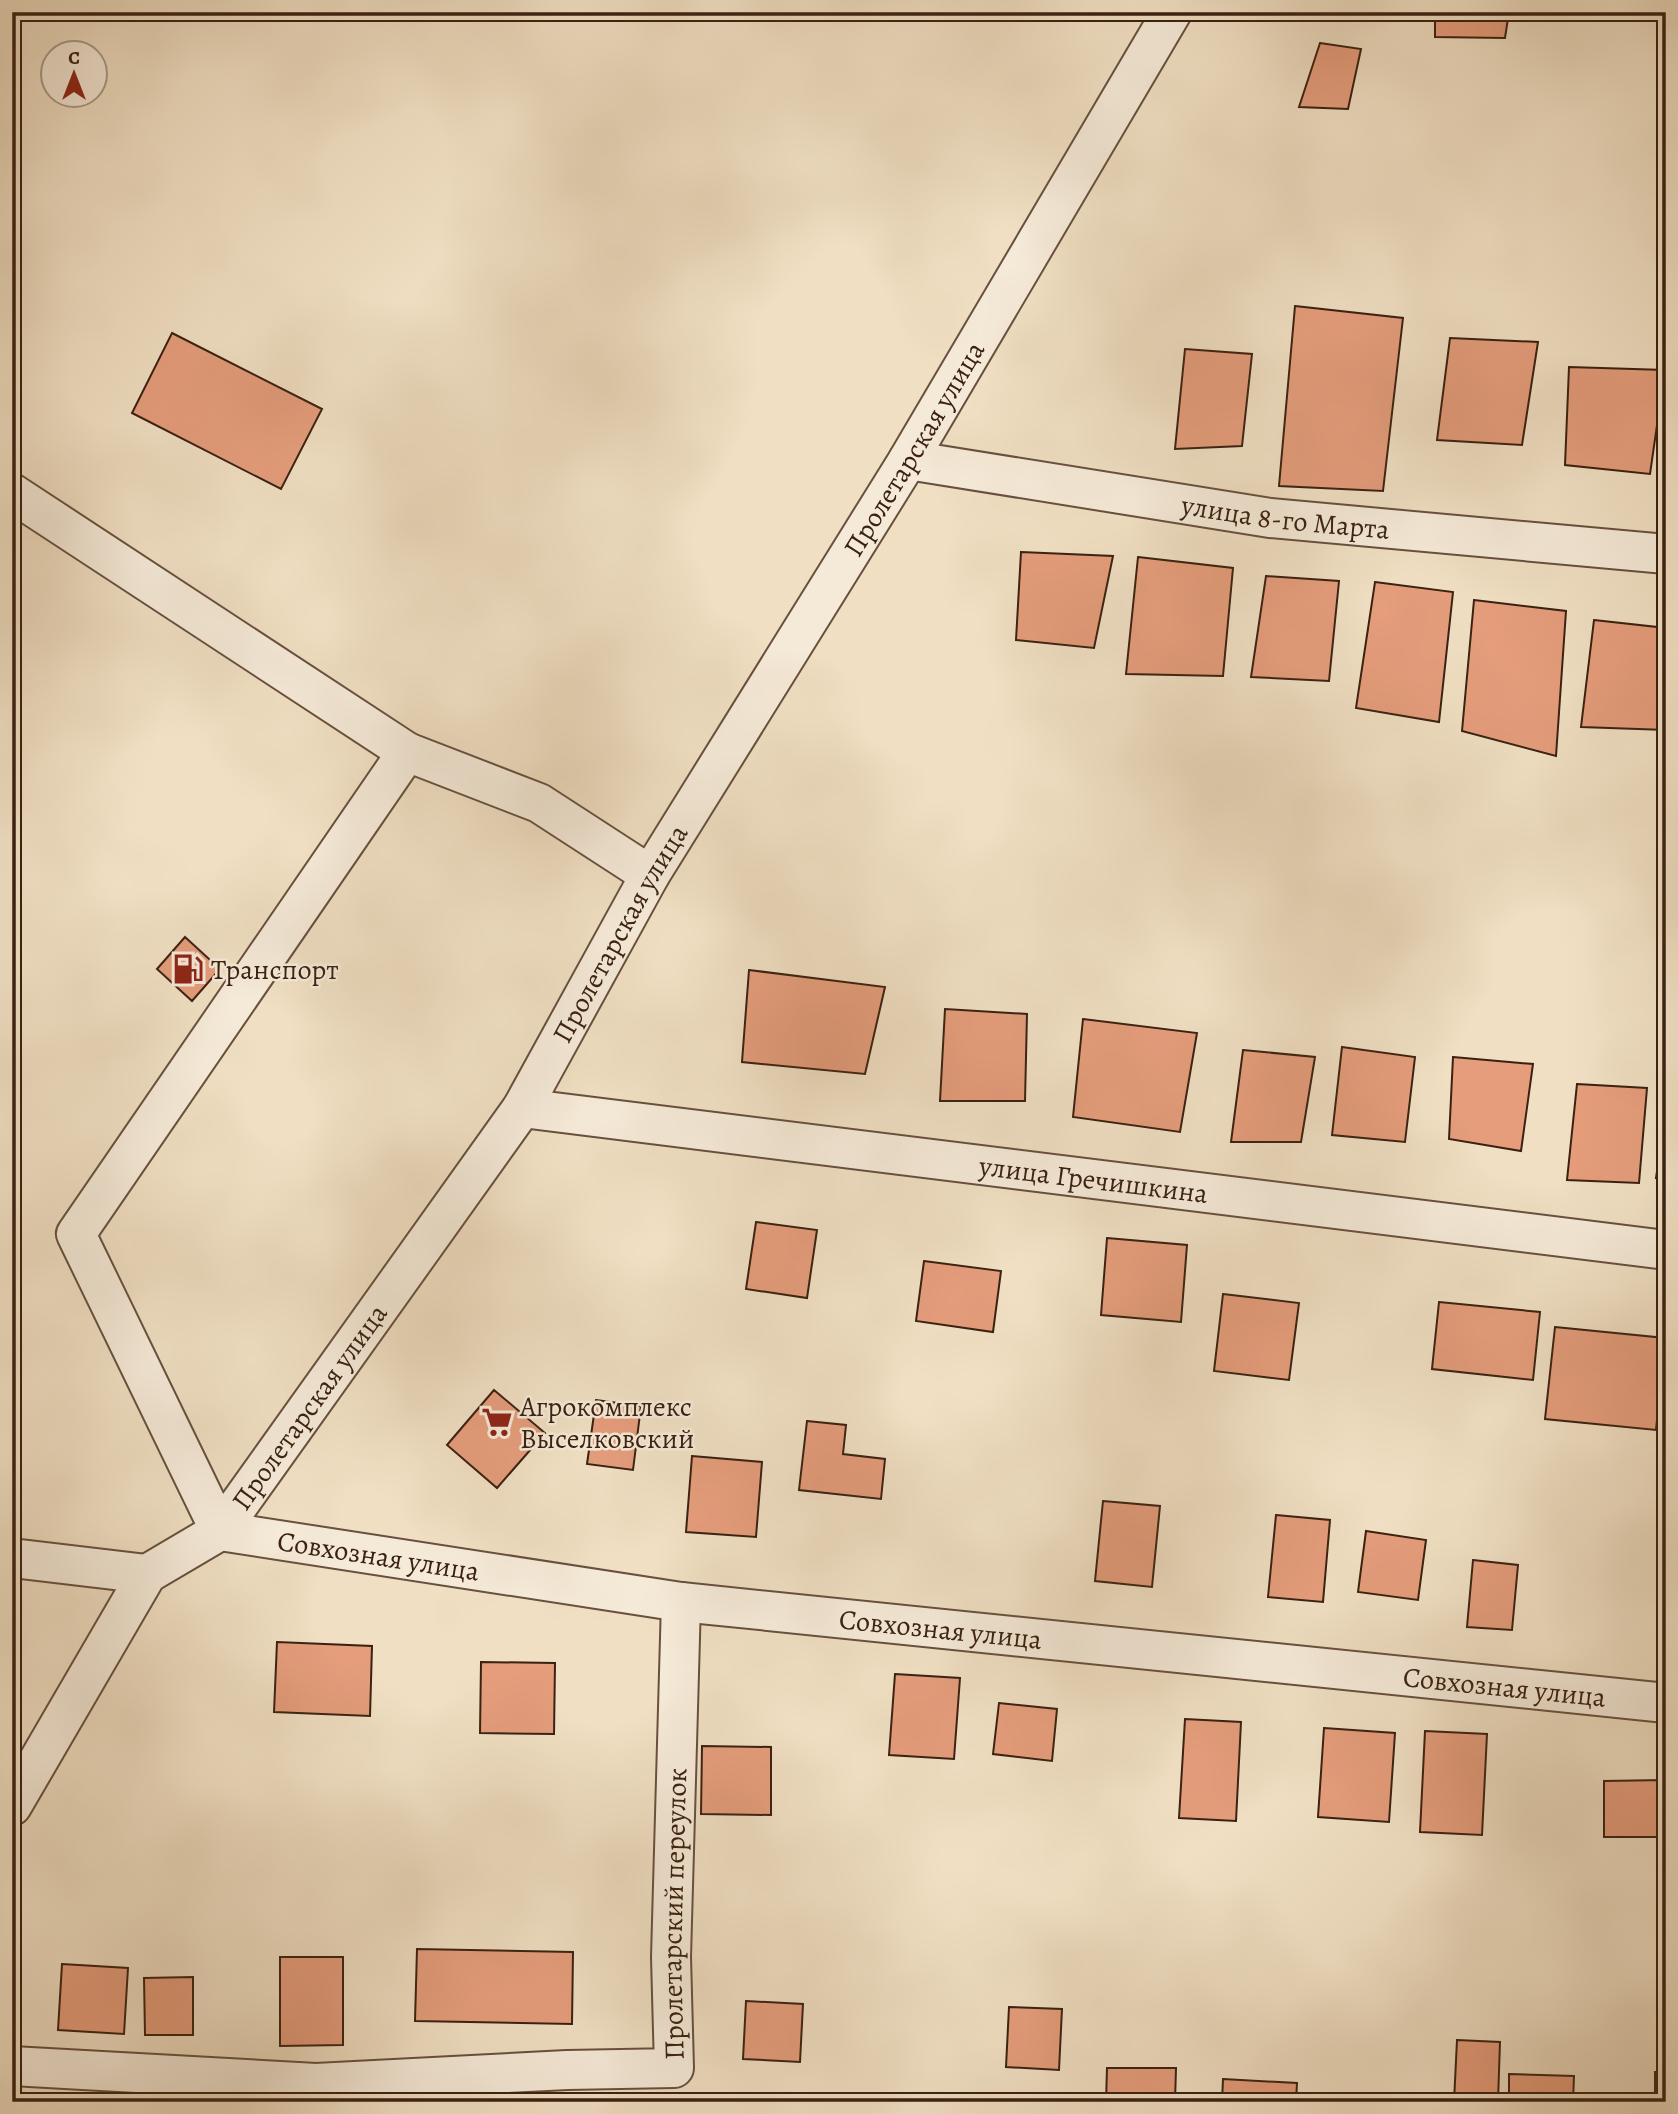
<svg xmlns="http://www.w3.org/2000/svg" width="1678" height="2114" font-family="Alegreya,serif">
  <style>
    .building { fill: #e59d7c; stroke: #3a2112; stroke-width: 2 }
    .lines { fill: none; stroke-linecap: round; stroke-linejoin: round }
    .minor-casing { stroke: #68503e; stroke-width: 42 }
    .minor { stroke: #f5ead8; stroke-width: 38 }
    .labels { text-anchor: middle; stroke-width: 5; stroke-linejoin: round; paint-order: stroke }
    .street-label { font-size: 28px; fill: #3a2112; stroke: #f5ead8 }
    .poi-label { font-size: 28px; fill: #3a2112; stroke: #f5ead8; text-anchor: start }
  </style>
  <rect width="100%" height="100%" fill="#f0dfc3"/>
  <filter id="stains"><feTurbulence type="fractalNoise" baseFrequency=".00286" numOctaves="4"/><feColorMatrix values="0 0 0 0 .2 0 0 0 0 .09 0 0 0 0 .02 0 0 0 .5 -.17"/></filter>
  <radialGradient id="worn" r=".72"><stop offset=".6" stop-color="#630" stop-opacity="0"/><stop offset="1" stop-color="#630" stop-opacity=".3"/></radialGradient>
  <path class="building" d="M1435,12H1509L1505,38L1435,37Z
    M1320,43L1361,49L1348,109L1299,107Z
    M1295,306L1403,318L1383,491L1279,486Z
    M172,333L322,409L281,489L132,413Z
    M1450,338L1538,342L1522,445L1437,440Z
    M1185,349L1252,354L1242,446L1175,449Z
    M1569,367L1665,370L1650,474L1565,465Z
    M1021,552L1113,556L1094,648L1016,640Z
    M1138,557L1233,568L1223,676L1126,674Z
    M1266,576L1339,581L1329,681L1251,677Z
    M1375,582L1453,592L1439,722L1356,708Z
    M1474,600L1566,611L1556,756L1462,731Z
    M1594,620L1666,628V730L1581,727Z
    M185,937L220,969L192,1001L157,969Z
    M749,970L885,987L865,1074L742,1062Z
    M945,1009L1027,1014L1025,1101H940Z
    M1083,1019L1197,1033L1180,1132L1073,1117Z
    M1342,1047L1415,1057L1405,1142L1332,1135Z
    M1243,1050L1315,1057L1301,1142H1231Z
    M1453,1057L1533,1064L1521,1151L1449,1139Z
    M1577,1084L1647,1088L1639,1183L1567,1180Z
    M1666,1110V1179L1656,1178Z
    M756,1222L817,1230L807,1298L746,1289Z
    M1107,1238L1187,1245L1181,1322L1101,1315Z
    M924,1261L1001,1271L993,1332L916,1321Z
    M1223,1294L1299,1303L1289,1380L1214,1371Z
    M1439,1302L1540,1312L1533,1380L1432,1369Z
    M1555,1327L1665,1338L1656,1430L1545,1419Z
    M494,1390L545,1433L497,1488L447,1445Z
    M596,1400L641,1406L633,1470L587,1464Z
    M807,1421L846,1425L843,1454L885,1459L881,1499L799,1490Z
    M692,1456L762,1462L756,1537L686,1532Z
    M1103,1501L1160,1506L1152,1587L1095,1581Z
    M1276,1515L1330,1520L1323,1602L1268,1597Z
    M1366,1531L1426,1540L1418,1600L1358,1592Z
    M1473,1560L1518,1565L1512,1630L1467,1627Z
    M277,1642L372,1646L370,1716L274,1712Z
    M481,1662L555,1663L554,1734L480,1733Z
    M895,1674L960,1678L954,1759L889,1755Z
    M999,1703L1057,1709L1052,1761L993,1754Z
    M1185,1719L1241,1722L1236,1821L1179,1818Z
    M1324,1728L1395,1733L1389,1822L1318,1817Z
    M1425,1731L1487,1734L1482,1835L1420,1832Z
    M702,1746L771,1747V1815L701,1814Z
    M1665,1780V1837H1604V1781Z
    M417,1949L573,1952L572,2024L415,2021Z
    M280,1957H343V2045L280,2046Z
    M62,1964L128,1968L124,2034L58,2030Z
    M193,1977V2035H145L144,1978Z
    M746,2001L803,2004L800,2062L743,2059Z
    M1009,2007L1062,2009L1059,2070L1006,2067Z
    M1457,2040L1500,2042L1498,2102H1454Z
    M1107,2068H1176L1175,2102H1106Z
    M1655,2072H1666V2102H1655Z
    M1509,2074L1574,2076L1573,2102H1509Z
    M1223,2079L1297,2083L1296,2102H1222Z"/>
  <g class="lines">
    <g class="minor-casing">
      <g id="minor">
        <path id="s1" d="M908,460L1270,518L1666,554"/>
        <path d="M12,493L407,752"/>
        <path id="s2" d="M650,875L539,803L407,752L76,1234L220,1531L681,1602L1666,1703"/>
        <path id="s3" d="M522,1108L1666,1250"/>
        <path d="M12,1558L147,1574"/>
        <path id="s4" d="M12,1806L147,1574L220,1531L522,1108L650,875L908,460L1172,12"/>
        <path id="s5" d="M12,2066L316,2083L567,2070L674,2068L671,1957L681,1602"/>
      </g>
    </g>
    <use href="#minor" class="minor"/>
  </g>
  <defs>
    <g id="fuel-bare" transform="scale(2.415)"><path d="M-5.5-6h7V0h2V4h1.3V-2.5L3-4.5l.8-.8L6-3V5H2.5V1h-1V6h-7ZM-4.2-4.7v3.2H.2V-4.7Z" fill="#8f2418" stroke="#f5ead8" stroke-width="2.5" paint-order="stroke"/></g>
    <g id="supermarket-bare" transform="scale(2.415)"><path d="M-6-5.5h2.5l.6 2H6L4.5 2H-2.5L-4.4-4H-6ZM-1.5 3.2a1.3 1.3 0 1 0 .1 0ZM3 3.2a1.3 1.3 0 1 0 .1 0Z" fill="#8f2418" stroke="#f5ead8" stroke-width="2.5" paint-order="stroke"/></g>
  </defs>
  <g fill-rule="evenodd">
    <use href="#fuel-bare" x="188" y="969"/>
    <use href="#supermarket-bare" x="497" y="1422"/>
  </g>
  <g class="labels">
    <g class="street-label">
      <text dy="10" stroke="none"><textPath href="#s4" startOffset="1640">Пролетарская улица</textPath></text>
      <text dy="10" stroke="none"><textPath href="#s1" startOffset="382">улица 8-го Марта</textPath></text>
      <text dy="10" stroke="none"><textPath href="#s4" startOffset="1073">Пролетарская улица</textPath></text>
      <text dy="10" stroke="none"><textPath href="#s3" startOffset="576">улица Гречишкина</textPath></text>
      <text dy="10" stroke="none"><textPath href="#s4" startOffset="506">Пролетарская улица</textPath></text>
      <text dy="10" stroke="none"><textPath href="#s2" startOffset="1349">Совхозная улица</textPath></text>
      <text dy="10" stroke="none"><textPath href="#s2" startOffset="1916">Совхозная улица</textPath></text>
      <text dy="10" stroke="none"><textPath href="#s2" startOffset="2483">Совхозная улица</textPath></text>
      <text dy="10" stroke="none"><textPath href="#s5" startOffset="817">Пролетарский переулок</textPath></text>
    </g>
    <g class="poi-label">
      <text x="211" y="979">Транспорт</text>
      <text x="520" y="1416">Агрокомплекс<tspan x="520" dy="32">Выселковский</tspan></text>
    </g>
  </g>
  <rect width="1678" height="2114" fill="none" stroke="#f0dfc3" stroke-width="42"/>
  <rect x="14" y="14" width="1650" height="2086" fill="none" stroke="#3a2112" stroke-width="3.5"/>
  <rect x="21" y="21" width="1636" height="2072" fill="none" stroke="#3a2112" stroke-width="2"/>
  <g transform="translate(74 74)"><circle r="33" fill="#f5ead8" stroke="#aa9a89" stroke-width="2"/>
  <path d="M0-5L12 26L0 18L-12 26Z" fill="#8f2418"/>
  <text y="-10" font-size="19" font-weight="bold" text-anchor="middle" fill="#3a2112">С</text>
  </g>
  <rect width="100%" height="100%" filter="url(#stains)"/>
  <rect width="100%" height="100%" fill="url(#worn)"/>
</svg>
